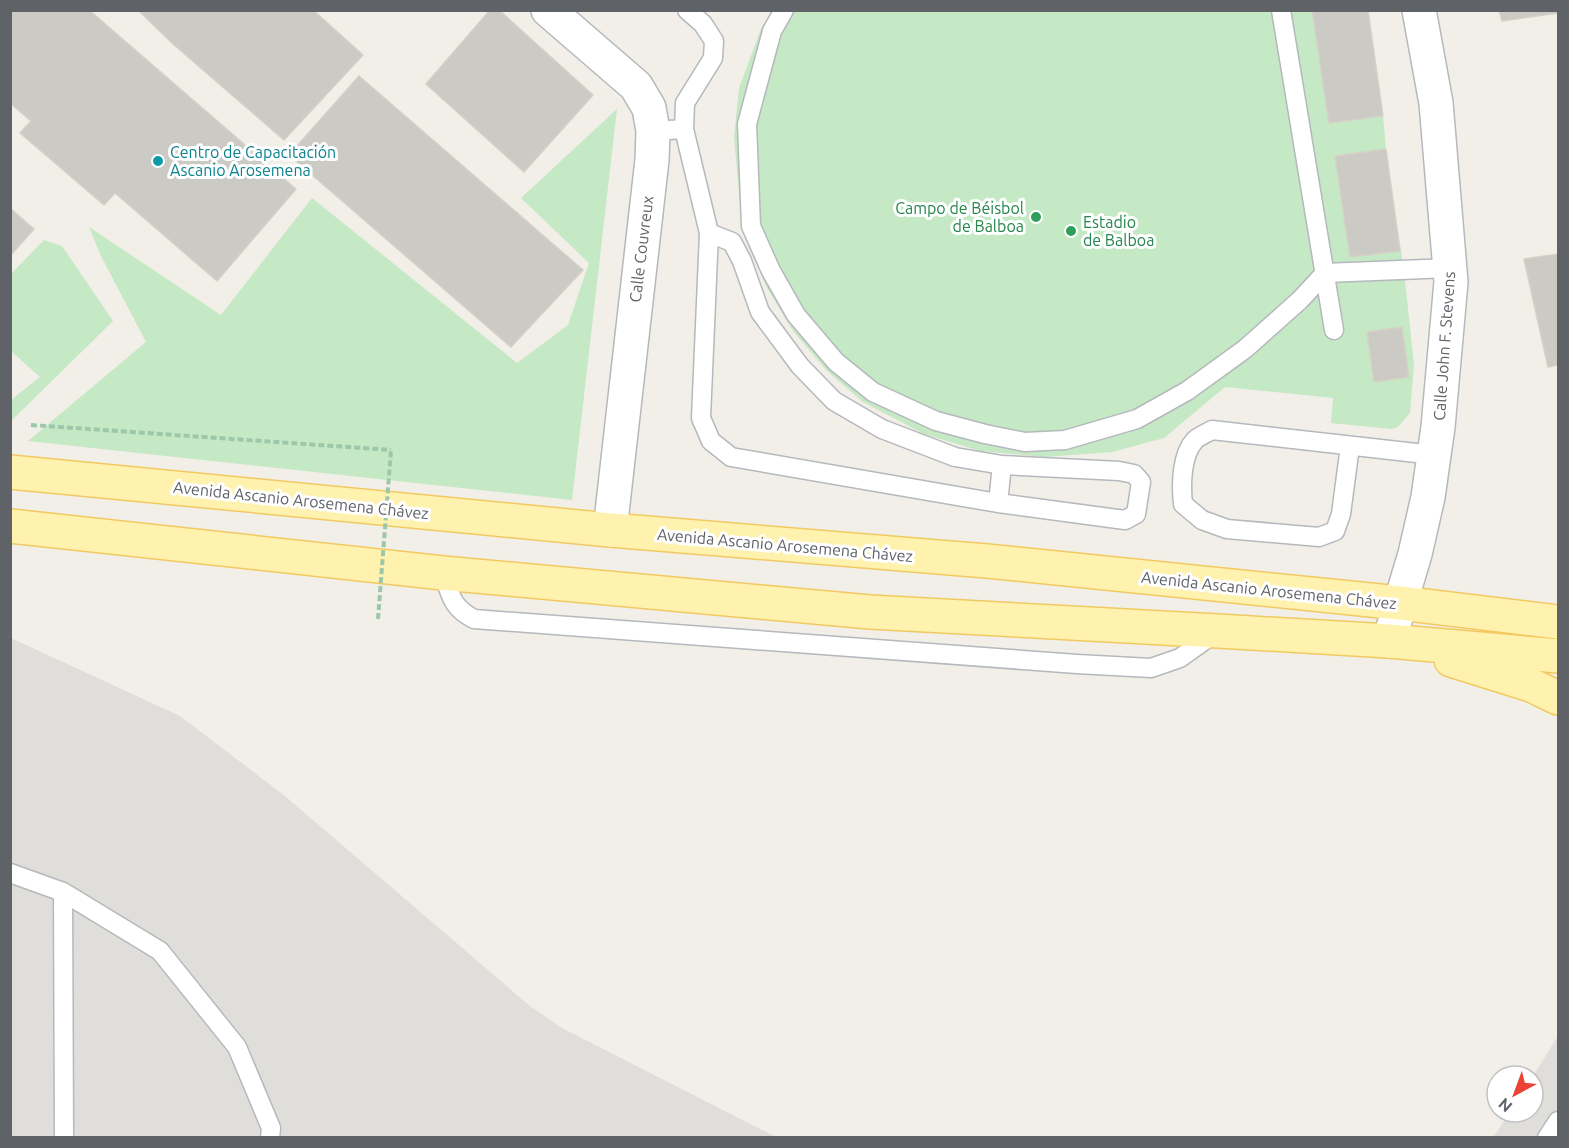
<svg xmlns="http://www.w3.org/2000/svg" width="1569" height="1148" font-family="Ubuntu,sans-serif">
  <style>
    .industrial { fill: #e0deda }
    .green { fill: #c5e8c5 }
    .building { fill: #cccac5; stroke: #d6d1c6; stroke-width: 1.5 }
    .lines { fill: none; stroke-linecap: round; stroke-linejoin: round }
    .lane-casing { stroke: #b5b8bc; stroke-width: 21 }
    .street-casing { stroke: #b5b8bc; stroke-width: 36 }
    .primary-casing { stroke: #f2c960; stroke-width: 36 }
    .path { stroke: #9cc7a9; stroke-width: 4; stroke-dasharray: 6 3; stroke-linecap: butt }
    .lane { stroke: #fff; stroke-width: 18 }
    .street { stroke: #fff; stroke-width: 33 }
    .primary { stroke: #fff2af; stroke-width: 33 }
    .path-bridge { stroke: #9cc7a9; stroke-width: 4; stroke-dasharray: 6 3; stroke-linecap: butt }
    .culture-dot { fill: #0f9aa8; stroke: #fff; stroke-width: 2 }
    .leisure-dot { fill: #2e9e5b; stroke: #fff; stroke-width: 2 }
    .labels { text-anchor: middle; stroke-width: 6; stroke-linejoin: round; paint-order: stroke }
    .culture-label { font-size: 16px; fill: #0d838f; stroke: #fff; text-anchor: start }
    .leisure-label { font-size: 16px; fill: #27864d; stroke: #fff; text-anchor: end }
    .street-label { font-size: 16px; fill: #5f6368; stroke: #fff }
  </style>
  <rect width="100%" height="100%" fill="#f1efe8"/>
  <path class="industrial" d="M11,638L180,716L285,796L530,1006L562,1028L776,1137L11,1138Z
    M1558,1036V1137L1491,1138L1497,1132L1510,1112H1533V1076Z"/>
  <path class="green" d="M772,11H1368L1383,116L1386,149L1404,271L1414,365L1410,413L1398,427L1392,429L1331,423L1333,398L1225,387L1164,438L1112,452L1045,457L980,451L924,434L863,402L827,371L793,331L767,288L749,248L741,214L734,137L739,88L761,29Z
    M617,109L572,500L28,441L146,342L101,256L89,227L221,315L312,198L517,363L568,325L589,263L521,198Z
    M44,240L62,246L113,321L11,421V400L40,377L11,351V274Z"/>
  <path class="building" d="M10,10H89L296,189L217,281L115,193L104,205L20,133L31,121L10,103Z
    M138,10H313L363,55L284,140L173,44Z
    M490,10H499L593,95L524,172L426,84Z
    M1312,10H1368L1383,116L1329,123Z
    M1499,10H1558V13L1502,21Z
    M359,76L583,270L511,347L289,155Z
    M1386,149L1400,251L1350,257L1335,156Z
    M10,208L34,229L10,256Z
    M1558,254V365L1548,367L1524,259Z
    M1402,327L1409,377L1374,382L1367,332Z"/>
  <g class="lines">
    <g class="lane-casing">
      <path id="lane" d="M784,10L772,31L747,124L751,226L771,271L796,315L836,362L873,392L936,421L985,434L1025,442L1065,440L1137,419L1187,391L1245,349L1300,300L1325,273L1450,268
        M1281,10L1334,330
        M684,129L685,103L713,58L714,41L703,24L687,10
        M653,131L684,129L709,233L701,418L711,441L731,457L998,503L1125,520L1136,514L1141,482L1134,474L1119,471L1002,465L955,457L882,429L834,401L800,366L760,312L742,261L732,242L709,233
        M1350,446L1341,514L1335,531L1319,537L1227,529L1202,520L1183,504C1181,485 1181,455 1195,440C1199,436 1207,433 1212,430L1434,455
        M998,503L1002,465
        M443,573C451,595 451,607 474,619L1077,664L1151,668L1180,658L1215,633
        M10,873L63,892L160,951L237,1047L271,1128L270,1138
        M63,892L64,1138
        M1547,1138L1558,1121"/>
    </g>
    <g class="street-casing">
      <path id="street" d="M548,10L636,86L649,108L653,131L652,160L610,530
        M1389,641L1415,554L1428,497L1438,427L1451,282L1436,103L1419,10"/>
    </g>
    <g class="primary-casing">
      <path id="primary" d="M10,472L610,530L987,561L1400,603L1558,622
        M10,526L443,573L870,612L1218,631L1389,641L1558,656
        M1451,660L1531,685L1558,698"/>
    </g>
    <path class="path" d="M31,425L391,450"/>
    <use href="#lane" class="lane"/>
    <use href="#street" class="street"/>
    <use href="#primary" class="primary"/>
    <path class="path-bridge" d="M378,619L391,450"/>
  </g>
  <circle class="culture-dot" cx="158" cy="161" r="6"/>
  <g class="leisure-dot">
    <circle cx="1036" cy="217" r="6"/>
    <circle cx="1071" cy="231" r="6"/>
  </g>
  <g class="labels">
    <g class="culture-label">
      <text x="170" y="158">Centro de Capacitación<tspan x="170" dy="18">Ascanio Arosemena</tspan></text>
    </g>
    <g class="leisure-label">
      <text x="1024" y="214">Campo de Béisbol<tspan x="1024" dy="18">de Balboa</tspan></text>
      <text x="1083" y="228" text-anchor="start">Estadio<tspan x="1083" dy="18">de Balboa</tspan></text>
    </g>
    <g class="street-label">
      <text transform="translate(641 249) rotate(-83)" y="6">Calle Couvreux</text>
      <text transform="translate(1444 346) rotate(-86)" y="6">Calle John F. Stevens</text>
      <text transform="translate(301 500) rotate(6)" y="6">Avenida Ascanio Arosemena Chávez</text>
      <text transform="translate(785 545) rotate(5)" y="6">Avenida Ascanio Arosemena Chávez</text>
      <text transform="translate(1269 590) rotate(6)" y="6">Avenida Ascanio Arosemena Chávez</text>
    </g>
  </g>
  <rect width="1569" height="1148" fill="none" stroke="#5f6368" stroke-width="24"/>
  <g transform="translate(1515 1094) rotate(221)"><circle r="28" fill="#ffffff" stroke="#bfc1c3" stroke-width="1.5"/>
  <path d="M0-4.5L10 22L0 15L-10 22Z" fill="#ea4335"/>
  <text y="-9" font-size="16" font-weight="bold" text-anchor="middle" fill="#5f6368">N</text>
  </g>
</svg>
